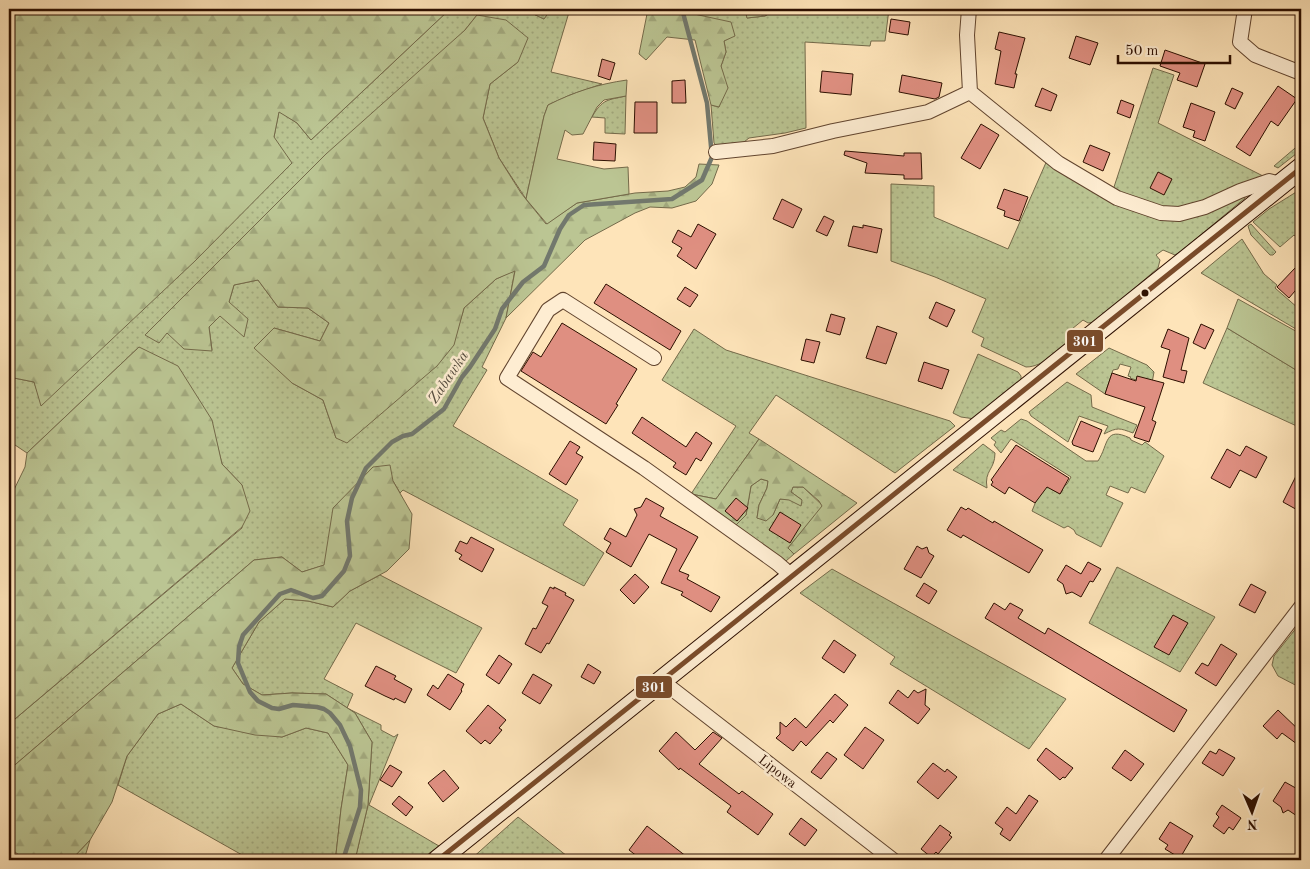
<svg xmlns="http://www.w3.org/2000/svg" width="1310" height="869" font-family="'Old Standard TT',serif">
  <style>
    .grass { fill: url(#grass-dots); stroke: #746a4a }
    .forest { fill: url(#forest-firs); stroke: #746a4a }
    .garden { fill: #bbc593; stroke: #746a4a }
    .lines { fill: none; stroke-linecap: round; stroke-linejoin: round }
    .stream { stroke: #72786d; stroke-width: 4.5 }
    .building { fill: #df8f81; stroke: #2d0f00 }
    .minor-casing { stroke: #61442e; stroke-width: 16 }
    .secondary-casing { stroke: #2d0f00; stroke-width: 22 }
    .minor { stroke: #feedd2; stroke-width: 14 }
    .secondary { stroke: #feedd2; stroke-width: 20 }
    .bus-1-casing { stroke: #feedd2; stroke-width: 9 }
    .bus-1 { stroke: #7a4b2a; stroke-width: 5 }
    .bus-dot { fill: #2d0f00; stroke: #feedd2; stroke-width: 2 }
    .labels { text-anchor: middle; stroke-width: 5; stroke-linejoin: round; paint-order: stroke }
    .street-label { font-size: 14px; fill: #2d0f00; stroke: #feedd2 }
    .water-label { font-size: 15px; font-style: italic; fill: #554c3f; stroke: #feedd2 }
    .line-badge { stroke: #feedd2; stroke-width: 2 }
    .badge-label { font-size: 14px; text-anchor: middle; font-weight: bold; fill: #fff }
  </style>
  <defs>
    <pattern id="grass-dots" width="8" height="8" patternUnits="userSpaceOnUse" patternTransform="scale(1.25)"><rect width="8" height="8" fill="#bbc593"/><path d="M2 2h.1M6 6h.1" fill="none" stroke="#a1a87d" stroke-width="1.8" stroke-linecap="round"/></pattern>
    <pattern id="forest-firs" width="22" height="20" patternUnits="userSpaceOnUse" patternTransform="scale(1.25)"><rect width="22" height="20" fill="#bbc593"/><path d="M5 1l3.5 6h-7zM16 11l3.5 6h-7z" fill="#a1a87d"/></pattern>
  </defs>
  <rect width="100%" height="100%" fill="#fee4b9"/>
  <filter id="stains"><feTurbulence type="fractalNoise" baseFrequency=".004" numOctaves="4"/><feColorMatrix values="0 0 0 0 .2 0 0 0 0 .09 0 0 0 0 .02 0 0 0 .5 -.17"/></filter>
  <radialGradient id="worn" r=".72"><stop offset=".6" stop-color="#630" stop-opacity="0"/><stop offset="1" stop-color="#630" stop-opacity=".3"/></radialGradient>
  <path class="grass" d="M450,9H523L544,19L551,9H570L551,72L602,84L570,95L548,105L544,116L526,199L499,158L483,118L490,84L518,62L477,15L465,30L167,333L212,350L209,327L229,302L234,285L258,280L278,307L308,308L329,323L320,341L274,328L292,383L323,400L336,438L453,345L464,308L496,279L515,270L506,318L482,367L487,370L453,426L578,500L563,525L604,553L584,586L403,490L400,493L393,481L329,540L325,565L302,572L282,557L254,560L9,770V724L242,528V485L222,464L211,420L139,347L27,453L15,445H9V377L34,382L42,405L274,137L279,111L297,123L311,140Z
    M696,9H745L747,18L765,16L777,9H889L885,41H871L870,46L805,42L806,128L785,133L749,138L739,146L718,148L714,143L711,105L719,107L721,66L726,52L724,41L735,35L694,14Z
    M1153,68L1174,75L1158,123L1263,176L1255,181L1179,209L1166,210L1114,191V187Z
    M626,96L625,134L605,133V118L592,117C602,99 608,100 626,96Z
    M1301,143V150L1278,168L1274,166Z
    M1048,158L1164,217L1245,196V198L1180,252L1175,255L1163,250L1156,255L1160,260L1158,268L1095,322L1088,323L1083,320L1067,333L1072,338L1071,341C1057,351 1043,367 1026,367L981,346L984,338L972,332L986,299L935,277L891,261V184L934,186V217L1008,249Z
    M1301,189V241L1294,235L1280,247L1253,222L1269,209Z
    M1251,224L1276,252L1273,255H1270L1251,235L1248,226Z
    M1242,239L1264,274L1277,285L1275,288L1298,308L1301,306V332L1201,273Z
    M1227,328L1301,373V428L1203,383Z
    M694,329L726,350L950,421L955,426L895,473L776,395L749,433L759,439L716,499L691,494L736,426L662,380Z
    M1109,348L1147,365L1154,372L1152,383L1137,377L1136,380L1130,378L1131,377L1128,376L1131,367L1120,364L1118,369L1113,370L1105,394L1076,374Z
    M978,354L1018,372L1021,376V380L975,419L961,417L953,413Z
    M1067,382L1091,395L1092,407L1137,425L1133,433C1119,428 1118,427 1104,434L1108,426L1079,416L1068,442L1031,416L1029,412Z
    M1021,419L1027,421L1086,461H1098C1109,444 1104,426 1130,438L1131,440L1142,445L1145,442L1164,456L1145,493L1131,487L1128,493L1110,486L1106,495L1123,503L1101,547L1076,534L1074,530L1068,526L1064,528L1032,511L1041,489L1054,476L1051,489L1060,494L1063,490L1061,488L1067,484L1071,477L1011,439L1001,453L994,445L996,442L991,438L1001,430L1005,432Z
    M983,444L995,453C995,470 984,470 987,488L953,470Z
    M761,479L768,481L767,488L759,505L757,518L773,515L780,499L802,500L791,492L793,487H803L823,506L788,548L794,554L786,561L735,526L746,515L751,486Z
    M1117,567L1215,617L1180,672L1089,623Z
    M832,569L1066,699L1029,749L890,664L895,657L800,593Z
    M380,575L482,628L456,673L356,623L324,679L353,694L347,708L381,725V730L394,737L398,734L369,805L439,846L420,860H355L368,805L372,742L355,713L326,694L292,693L262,695L243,684L232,668L259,622L285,599L308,601L333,607L350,591Z
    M1301,622V688L1278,676L1272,665L1274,656Z
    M181,704L214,726L282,737L306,728L328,733L348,765L341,809L336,854L332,860H251L118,785L127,756L158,714Z
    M518,817L572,860H521L511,854L508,860H470Z
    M90,840L84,860H71Z"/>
  <path class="forest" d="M9,9H450L311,140L297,123L279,112L274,137L292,163L195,261L41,406L34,382L9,377Z
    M523,9H551L544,19Z
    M646,9H696L694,14L731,22L735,36L724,41L726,52L721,66L728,88L719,107L711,105L695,40L667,37L646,60L639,54L647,14Z
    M745,9H777L765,16L747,18Z
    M477,15L506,20L528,38L518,62L490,84L483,118L499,158L521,193L546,224L577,203L635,193L668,191L685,187L696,177L699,164L719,165L712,184L696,201L672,208L650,207L635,213L585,240L506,318L515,271L496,279L464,308L454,345L437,366L347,443L336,438L323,400L292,383L254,348L274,328L320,341L329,323L308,308L278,307L258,280L234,285L229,302L248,319L244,337L220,316L209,327L212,351L184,349L167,333L159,343L145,335L326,154L465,30Z
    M139,347L178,366L212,420L222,464L242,485L250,511L242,527L9,724V500L25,467L27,453Z
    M759,439L857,503L794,554L788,548L822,506L819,501L803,487H793L791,492L802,500L801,506L789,500L780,499L773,515L766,521L757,518L759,505L767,488L768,481L761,479L751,486L746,515L735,526L691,494L716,499Z
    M390,465L393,481L412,514L409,549L387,571L350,591L333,607L308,601L285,599L259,622L232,668L243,684L262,695L292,693L326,694L355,713L372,742L368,805L355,860H332L336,854L341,809L348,765L328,733L306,728L282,737L255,735L214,726L181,704L158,714L127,756L112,802L90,840L71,860H25L9,847V770L254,560L282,557L302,572L324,565L333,508L373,467Z"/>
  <path class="garden" d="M627,80L626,96L604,100L597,107L583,134L572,135L565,130L557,159L604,169L628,167L629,194L577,203L547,224L526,199L544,116L548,105C574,92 598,84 627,80Z
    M1238,299L1301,334V373L1227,328Z"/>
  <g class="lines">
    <path class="stream" d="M343,860L360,807L361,790L350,746L340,725L330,713L324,709L317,707L293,705L279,709L272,708L258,701L250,692L238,663L239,647L243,635L280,594L291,590L313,598L322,596L344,571L350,556L347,521L352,498L366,468L392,442L403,436L412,434L444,409L462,377L470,367L495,329L502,309L523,282L544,266L560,229L569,215L584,205L672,199L702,180L712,157L707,103L682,9"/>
  </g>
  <path class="building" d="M891,19L910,22L908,35L889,32Z
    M999,32L1025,38L1015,74H1017L1014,88L995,84L1001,51L995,49Z
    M1076,36L1098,43L1090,65L1069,58Z
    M1165,50L1205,64L1197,87L1177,80L1180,73L1160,66Z
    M602,59L615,63L610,80L598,76Z
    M822,71L853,74L851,95L820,92Z
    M902,75L942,83L939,97L935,99L899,92Z
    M685,80L686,103H672V81Z
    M1278,86L1297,99L1278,126L1271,121L1250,156L1236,147Z
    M1042,88L1057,95L1051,111L1035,106Z
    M1232,88L1243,93L1235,109L1225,104Z
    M1121,100L1134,105L1130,118L1117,113Z
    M635,102H657V133H634Z
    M1191,103L1215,112L1205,141L1193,137L1195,131L1183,127Z
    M981,124L999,135L980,169L961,158Z
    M594,142L616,144L615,161L593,160Z
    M1090,145L1110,153L1103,171L1083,162Z
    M845,151L904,156V153H921L922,179H904V175L865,173L867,163L844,155Z
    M1158,172L1172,179L1164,195L1150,188Z
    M1004,189L1028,197L1019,221L1004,216L1005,211L997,208Z
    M782,199L802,209L793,228L773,219Z
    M824,216L834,221L827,236L816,231Z
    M698,224L716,234L696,269L677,256L682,248L672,242L678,230L691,237Z
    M863,225L882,229L877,253L848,246L853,226L863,228Z
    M1295,268L1301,274V284L1289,298L1277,287Z
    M606,284L681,331L670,350L594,303Z
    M685,287L698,295L690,307L677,299Z
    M936,302L955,310L947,327L929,318Z
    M831,314L845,318L840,335L826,331Z
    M562,323L637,369L616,404L618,405L606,424L521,371L533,352L541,357Z
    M1201,324L1214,330L1205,349L1193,343Z
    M877,326L897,333L886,364L866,358Z
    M1168,329L1189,338L1181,370L1187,371L1184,383L1163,377L1170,350L1161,347Z
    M806,339L820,342L814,363L801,360Z
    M924,362L949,370L942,389L918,381Z
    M1112,373L1136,381L1137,376L1164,383L1152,420L1156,422L1149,442L1134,437L1145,407L1105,394Z
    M642,417L686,447L696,432L712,443L701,461L696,458L686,475L673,467L676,463L632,433Z
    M1081,421L1102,430L1093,452L1073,445L1072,442Z
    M570,441L580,447L576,453L583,457L566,485L549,474Z
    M1016,445L1069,478L1060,494L1047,487L1035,503L1009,487L1005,494L991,485L993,482L991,480Z
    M1246,446L1267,457L1256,478L1240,470L1230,488L1211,478L1227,449L1240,456Z
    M1301,466V512L1283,502Z
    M646,498L664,508L660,516L698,537L679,571L689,575L687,579L720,597L711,612L681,595L683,592L661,583L677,549L649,534L631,567L606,552L611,543L604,539L610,528L626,537L637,515L634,509L641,507Z
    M736,498L748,508L737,521L725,511Z
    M961,507L966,510L968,508L993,523L994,521L1043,550L1029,573L963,535L961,538L947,530Z
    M780,512L801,525L790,543L769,530Z
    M471,537L494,549L482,572L459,559L462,555L455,551L460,541L467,544Z
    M917,546L922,549L927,547L929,553L934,556L921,578L904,569Z
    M1088,562L1101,569L1093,582L1090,581L1081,597L1072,592L1066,594L1063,584L1057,580L1066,565L1081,574Z
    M635,574L649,587L634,604L620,590Z
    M924,583L937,591L929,604L916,596Z
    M1251,584L1266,592L1255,613L1239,605Z
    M550,587L554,589V587L566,593L565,595L574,600L549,644L547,643L541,653L525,644L533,628L536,629L548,606L542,603Z
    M994,603L1005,610L1010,603L1023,610L1018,618L1045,634L1048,628L1187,710L1174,732L985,618Z
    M1173,615L1188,623L1169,655L1154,647Z
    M834,640L856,655L844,673L822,658Z
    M1221,644L1237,654L1216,686L1195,673L1202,663L1208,666Z
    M499,655L512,664L499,684L486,675Z
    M588,664L601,672L594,684L581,677Z
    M376,666L396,676L394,679L412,689L405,703L395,698L394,700L385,696L365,686Z
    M448,674L464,684L461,690L462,691L450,710L427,695L433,685L438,689Z
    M533,674L552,685L540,704L522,693Z
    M926,689L925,705L930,709L918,724L889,703L898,690L908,698L914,690L918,693Z
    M835,694L848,705L833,723L830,720L806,746L801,741L793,751L776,738L780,734V722L786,727L795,718L806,728Z
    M488,705L506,720L499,728L502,730L490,744L485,740L481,744L466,731Z
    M1278,710L1301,732V747L1282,733L1277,739L1263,726Z
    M865,727L884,740L863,769L844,755Z
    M676,732L695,750L713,732L722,738L699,764L739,794L742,791L773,814L758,835L727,812L731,806L680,768L679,770L659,751Z
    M1046,748L1073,768L1065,778L1063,777L1060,780L1037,760Z
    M1219,749L1235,758L1223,776L1202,763L1210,751L1216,754Z
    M1125,750L1144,764L1131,781L1112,768Z
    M827,752L837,759L821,779L811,772Z
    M933,763L945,772L947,769L957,777L938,799L917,782Z
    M390,765L402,772L392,787L380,780Z
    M444,770L459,788L443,802L428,783Z
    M1285,782L1301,791V808L1297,816L1288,810L1283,813L1281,807L1273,801Z
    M1029,795L1038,801L1010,841L1000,834L1003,829L995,823L1007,807L1016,814Z
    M399,796L413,807L406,816L392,804Z
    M1222,805L1241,818L1233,830L1229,827L1224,834L1213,826L1219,817L1216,814Z
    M801,818L817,830L805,846L789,834Z
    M1170,822L1193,836L1180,858L1165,849L1168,845L1159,839Z
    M940,825L951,833L949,835L952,837L938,854L936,852L931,857L921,849Z
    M647,826L691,860H642L629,850Z"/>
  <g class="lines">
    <g class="minor-casing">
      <path id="minor" d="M1245,9L1240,42L1255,55L1301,73
        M970,92L1058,163L1117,198L1161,213L1179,214L1205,207L1240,191L1269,181L1281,184
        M716,152L773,146L833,131L928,112L970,92L967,35L969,9
        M654,358L563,300L548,310L507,378L644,468L777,563L792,576
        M662,681L893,860
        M1106,860L1301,607"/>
    </g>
    <g class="secondary-casing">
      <path id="secondary" d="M438,860L1301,168"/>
    </g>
    <use href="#minor" class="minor"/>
    <use href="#secondary" class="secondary"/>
    <g class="bus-1-casing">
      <path id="bus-1" d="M438,860L1301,168"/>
    </g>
    <use href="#bus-1" class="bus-1"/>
  </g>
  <circle class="bus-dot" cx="1145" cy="293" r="4.5"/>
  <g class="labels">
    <g class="street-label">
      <text transform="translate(778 771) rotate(38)" y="5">Lipowa</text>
    </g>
    <g class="water-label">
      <text transform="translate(448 377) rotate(-56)" y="5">Zabawka</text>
    </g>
  </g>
  <g class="line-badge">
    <rect x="1066" y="329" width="38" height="24" rx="5" fill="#7a4b2a"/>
    <rect x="635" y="675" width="38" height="24" rx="5" fill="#7a4b2a"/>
  </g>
  <g class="badge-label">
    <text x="1085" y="346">301</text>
    <text x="654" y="692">301</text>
  </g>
  <rect width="1310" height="869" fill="none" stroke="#fee4b9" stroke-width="30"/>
  <rect x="10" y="10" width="1290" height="849" fill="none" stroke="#2d0f00" stroke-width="2.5"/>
  <rect x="15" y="15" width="1280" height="839" fill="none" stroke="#2d0f00"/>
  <g transform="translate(1252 812) rotate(178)" stroke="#feedd2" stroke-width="4" paint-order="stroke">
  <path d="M0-4L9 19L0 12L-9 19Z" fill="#2d0f00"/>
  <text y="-8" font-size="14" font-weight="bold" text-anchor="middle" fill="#2d0f00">N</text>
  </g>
  <path d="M1118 55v8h112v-8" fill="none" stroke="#2d0f00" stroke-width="2.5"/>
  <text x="1125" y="55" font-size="15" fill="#2d0f00" stroke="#feedd2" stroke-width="4" paint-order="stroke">50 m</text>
  <rect width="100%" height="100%" filter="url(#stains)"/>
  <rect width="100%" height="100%" fill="url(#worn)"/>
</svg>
